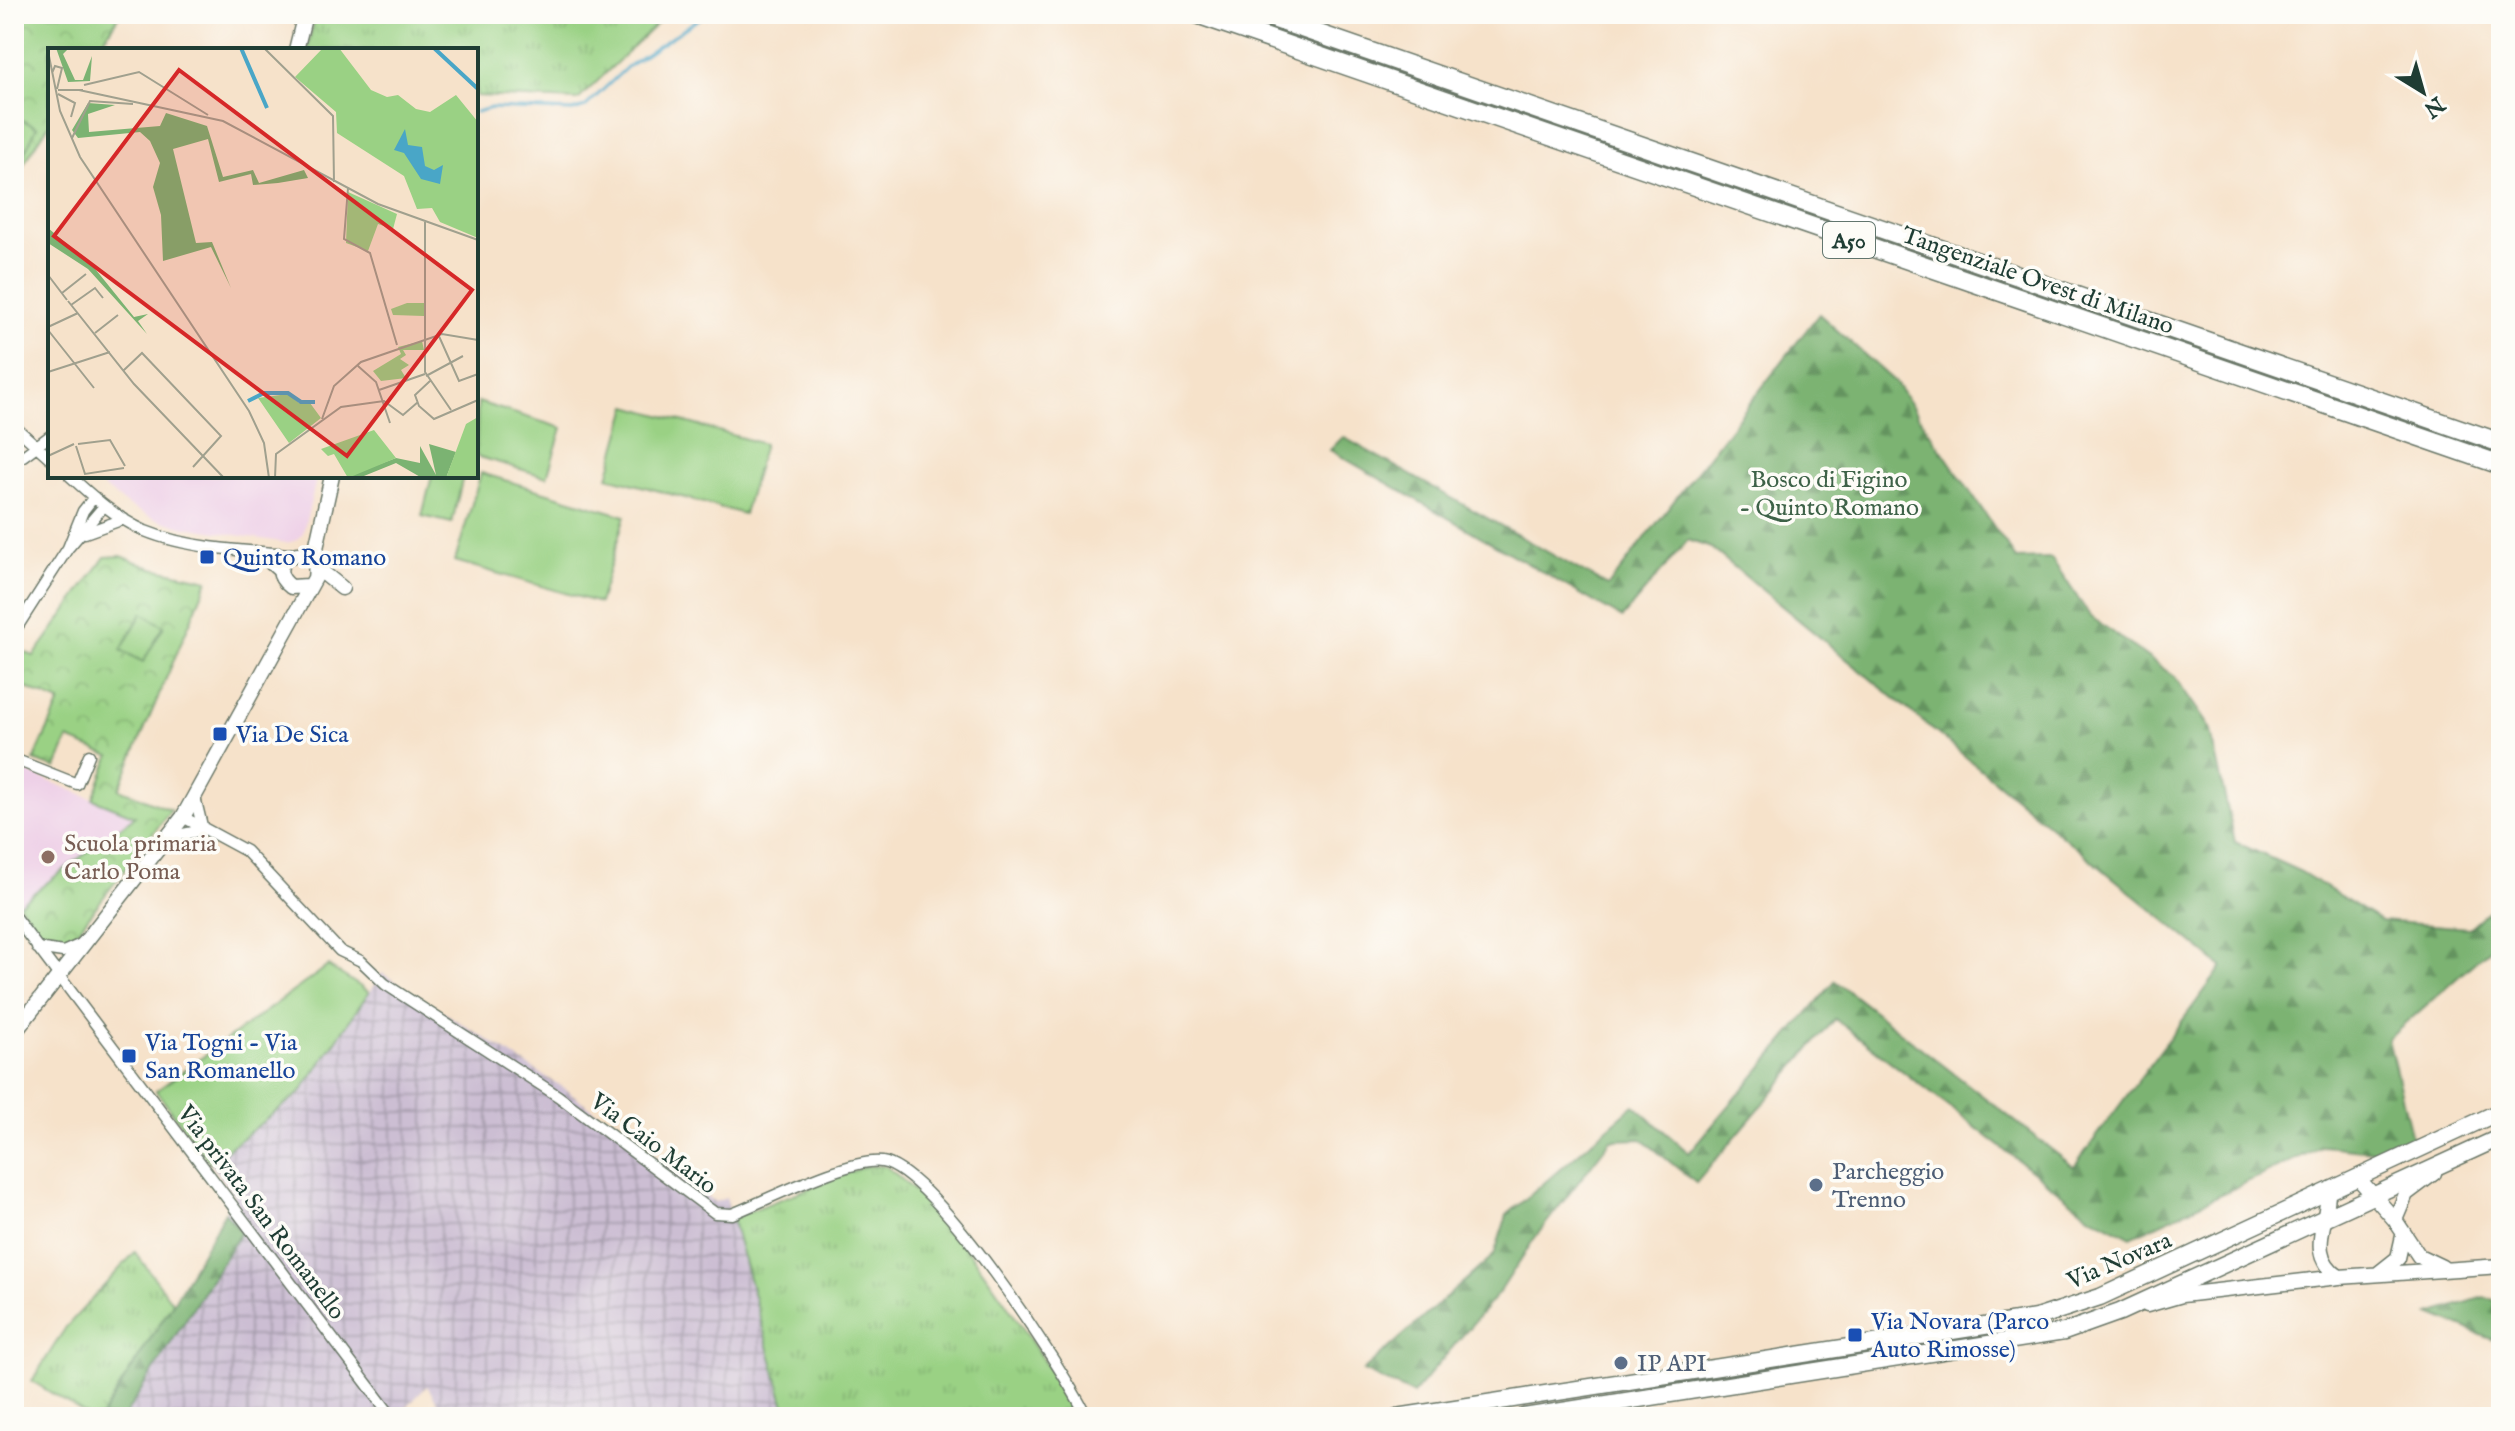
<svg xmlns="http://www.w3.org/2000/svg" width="2515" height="1431" font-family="'IM FELL English',serif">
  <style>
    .built { fill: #eed0e7 }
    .industrial { fill: url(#industrial-grid) }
    .grass { fill: url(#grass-tufts); stroke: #5c875c; stroke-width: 2 }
    .forest { fill: url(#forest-firs); stroke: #4d7853; stroke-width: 2 }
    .park { fill: url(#park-crowns); stroke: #5c875c; stroke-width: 2 }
    .pitch { fill: #9ad184; stroke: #5c875c; stroke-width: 2 }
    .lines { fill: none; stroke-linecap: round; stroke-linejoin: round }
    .stream { stroke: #49a6c7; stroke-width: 3 }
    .street-casing { stroke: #6a7768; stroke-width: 13 }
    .secondary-casing { stroke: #6a7768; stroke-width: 17 }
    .primary-casing { stroke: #6a7768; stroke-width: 19 }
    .highway-casing { stroke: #6a7768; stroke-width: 21 }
    .street { stroke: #fff; stroke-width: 10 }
    .secondary { stroke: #fff; stroke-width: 14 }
    .primary { stroke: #fff; stroke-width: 16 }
    .highway { stroke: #fff; stroke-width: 18 }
    .transit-dot { fill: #1a4fb4; stroke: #fdfcf7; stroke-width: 3 }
    .education-dot { fill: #8d6e63; stroke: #fdfcf7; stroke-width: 3 }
    .service-dot { fill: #5c6f8a; stroke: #fdfcf7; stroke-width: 3 }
    .labels { text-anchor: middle; stroke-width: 7; stroke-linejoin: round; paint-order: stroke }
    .shield { fill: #fdfcf7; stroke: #62766e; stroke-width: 2 }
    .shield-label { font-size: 22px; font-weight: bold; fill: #1f3d34 }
    .street-label { font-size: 24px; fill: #1f3d34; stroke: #fdfcf7 }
    .park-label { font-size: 24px; fill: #3e6248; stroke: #fdfcf7 }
    .transit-label { font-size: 24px; fill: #164399; stroke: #fdfcf7; text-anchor: start }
    .education-label { font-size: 24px; fill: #785e54; stroke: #fdfcf7; text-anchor: start }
    .service-label { font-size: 24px; fill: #4e5e75; stroke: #fdfcf7; text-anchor: start }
    .inset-river { fill: none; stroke: #49a6c7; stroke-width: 4 }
    .inset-road { fill: none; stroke: #a0a08e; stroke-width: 2 }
    .view { fill: #d62828; fill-opacity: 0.15; stroke: #d62828; stroke-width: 4 }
    .inset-edge { fill: none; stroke: #1f3d34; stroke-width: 4 }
  </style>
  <defs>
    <pattern id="industrial-grid" width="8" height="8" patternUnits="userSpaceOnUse" patternTransform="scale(2)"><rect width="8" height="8" fill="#ccbed3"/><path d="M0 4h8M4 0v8" fill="none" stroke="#a59cac"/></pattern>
    <pattern id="grass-tufts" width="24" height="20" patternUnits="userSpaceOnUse" patternTransform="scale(2)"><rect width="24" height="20" fill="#9ad184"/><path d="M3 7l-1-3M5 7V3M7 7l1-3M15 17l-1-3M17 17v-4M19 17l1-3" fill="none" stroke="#84b473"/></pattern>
    <pattern id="forest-firs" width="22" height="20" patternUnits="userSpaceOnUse" patternTransform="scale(2)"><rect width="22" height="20" fill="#7bb372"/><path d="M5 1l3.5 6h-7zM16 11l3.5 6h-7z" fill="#64935e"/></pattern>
    <pattern id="park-crowns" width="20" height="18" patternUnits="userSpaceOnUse" patternTransform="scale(2)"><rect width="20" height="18" fill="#9ad184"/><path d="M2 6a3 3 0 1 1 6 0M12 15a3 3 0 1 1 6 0" fill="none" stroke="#84b473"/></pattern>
  </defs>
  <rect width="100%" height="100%" fill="#fdfcf7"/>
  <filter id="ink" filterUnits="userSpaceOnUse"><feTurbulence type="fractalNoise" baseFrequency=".0125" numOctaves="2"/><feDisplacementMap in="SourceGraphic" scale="16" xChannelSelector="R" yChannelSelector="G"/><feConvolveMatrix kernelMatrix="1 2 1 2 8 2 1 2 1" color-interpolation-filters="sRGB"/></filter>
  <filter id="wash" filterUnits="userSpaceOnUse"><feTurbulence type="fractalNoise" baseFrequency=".006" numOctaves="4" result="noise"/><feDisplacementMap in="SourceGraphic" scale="32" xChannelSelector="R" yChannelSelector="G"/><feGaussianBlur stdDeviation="1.8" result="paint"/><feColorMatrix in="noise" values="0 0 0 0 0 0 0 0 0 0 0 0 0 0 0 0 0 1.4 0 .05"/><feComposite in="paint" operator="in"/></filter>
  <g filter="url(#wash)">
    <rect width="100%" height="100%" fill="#f6e2ca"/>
    <path class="built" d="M89,476H317L303,533L297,540L287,543L179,526L152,518L127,505Z
      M14,767L136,816L19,904L14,898Z"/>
    <path class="industrial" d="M382,973L567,1090L715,1202L726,1198L785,1407L751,1417H447L427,1386L397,1417H124L241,1232L225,1212L234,1195L210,1163L301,1092Z"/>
    <path class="grass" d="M316,14H667L578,100L476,96V50H307Z
      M866,1166H886C968,1232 1023,1329 1079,1417H751L785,1406L732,1218Z
      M135,1252L173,1303L101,1417H90L32,1381L66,1327Z"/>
    <path class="forest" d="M1819,314L1895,382L2016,559L2051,558L2090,616L2175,677L2209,727L2235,842L2301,872L2381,921L2469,928L2501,900V939L2388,1039L2412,1138L2383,1152L2323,1146L2131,1237L2089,1215L1835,1019L1696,1183L1642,1139L1611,1140L1534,1239L1501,1290L1413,1394L1363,1371L1494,1255L1507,1215L1634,1105L1689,1153L1835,981L2074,1167L2222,967L1711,548L1688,540L1622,618L1330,450L1343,437L1608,586Z
      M225,1212L241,1232L124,1417H101L173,1303Z
      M2484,1297L2501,1303V1343L2430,1314Z"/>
    <path class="park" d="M14,14H120L97,50H50V123L14,179Z
      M121,556L152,568L208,580L119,789L171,810L72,938L54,943L45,939L19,904L135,816L93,799L110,756L68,739L56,768L34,760L60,702L14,683V648L34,656L105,557Z"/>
    <path class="pitch" d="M22,120L37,127L19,164L14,161V137Z
      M478,402L562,428L547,477L476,456Z
      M628,406L764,444L744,514L608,477Z
      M481,473L625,516L599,603L455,561Z
      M432,476H463L452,523L422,516Z
      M142,613L164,626L143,662L121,650Z
      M328,966L369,992L301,1092L210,1163L156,1091Z"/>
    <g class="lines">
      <path class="stream" d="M476,112L491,108L573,111L585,107L627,67L706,14"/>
    </g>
  </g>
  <g filter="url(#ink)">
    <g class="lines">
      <g class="street-casing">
        <path id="street" d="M14,426L50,458
          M14,457L23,456L50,436
          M70,476C93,497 116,518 145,531C189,549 246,551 293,554
          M85,533L124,519
          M69,547L104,506
          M255,551L280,573
          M14,632L68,548L83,511L94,497
          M14,759L77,784L89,755
          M195,797L203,830
          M183,817L246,851L340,951L361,961L385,984L558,1096L715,1213L732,1214C765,1201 851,1157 882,1162C934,1170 1062,1367 1087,1417
          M168,837L203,830
          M14,916L392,1417
          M37,948L63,952L81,944"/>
      </g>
      <g class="secondary-casing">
        <path id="secondary" d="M296,50L305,14
          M313,562L332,476
          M316,567L342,588
          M14,1033L183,817L315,578C322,533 255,560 291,587L308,586
          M2358,1178L2395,1220L2419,1256L2442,1267
          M2328,1193C2327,1226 2306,1254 2339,1277
          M2395,1220L2406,1194L2434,1173
          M2379,1273L2398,1258L2403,1236
          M2147,1305L2182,1295L2339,1277L2501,1266"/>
      </g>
      <g class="primary-casing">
        <path id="primary" d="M1397,1417L2036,1318L2100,1297L2501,1111
          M1524,1417L2064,1332L2120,1312L2501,1137"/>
      </g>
      <g class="highway-casing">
        <path id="highway" d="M1197,14L2501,465
          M1261,14L2501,443"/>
      </g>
      <use href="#street" class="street"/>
      <use href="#secondary" class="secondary"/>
      <use href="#primary" class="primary"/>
      <use href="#highway" class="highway"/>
    </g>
  </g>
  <g class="transit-dot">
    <rect x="199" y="549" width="16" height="16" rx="4"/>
    <rect x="212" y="726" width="16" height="16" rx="4"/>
    <rect x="121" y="1048" width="16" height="16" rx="4"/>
    <rect x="1847" y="1327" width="16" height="16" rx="4"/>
  </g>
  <circle class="education-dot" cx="48" cy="857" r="8"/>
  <g class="service-dot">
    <circle cx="1816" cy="1185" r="8"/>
    <circle cx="1621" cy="1363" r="8"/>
  </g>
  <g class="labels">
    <rect class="shield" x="1823" y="222" width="52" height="36" rx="6"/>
    <g class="shield-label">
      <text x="1849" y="248">A50</text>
    </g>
    <g class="street-label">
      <text transform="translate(2038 280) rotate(19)" y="8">Tangenziale Ovest di Milano</text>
      <text transform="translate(654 1143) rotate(37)" y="8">Via Caio Mario</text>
      <text transform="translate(262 1212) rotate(53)" y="8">Via privata San Romanello</text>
      <text transform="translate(2119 1260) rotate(-23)" y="8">Via Novara</text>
    </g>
    <g class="park-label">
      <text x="1829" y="487">Bosco di Figino<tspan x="1829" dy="28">- Quinto Romano</tspan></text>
    </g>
    <g class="transit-label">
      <text x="223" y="565">Quinto Romano</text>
      <text x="236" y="742">Via De Sica</text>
      <text x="145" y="1050">Via Togni - Via<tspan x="145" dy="28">San Romanello</tspan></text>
      <text x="1871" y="1329">Via Novara (Parco<tspan x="1871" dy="28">Auto Rimosse)</tspan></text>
    </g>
    <g class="education-label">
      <text x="64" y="851">Scuola primaria<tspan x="64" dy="28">Carlo Poma</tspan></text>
    </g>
    <g class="service-label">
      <text x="1832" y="1179">Parcheggio<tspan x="1832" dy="28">Trenno</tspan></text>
      <text x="1637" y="1371">IP API</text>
    </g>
  </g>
  <g transform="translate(48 48)">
    <rect width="430" height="430" fill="#f6e2ca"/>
    <path d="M300,144L349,166L345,181L330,176L320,203L298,195ZM240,346L251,355H262L273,370L241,395L210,350Z" fill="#9ad184"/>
    <path d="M8,0L20,1L15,6L27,32H35L44,8L42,33L20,34ZM40,55L67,57L40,66L41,84L112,78L118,65L159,78L175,129L205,122L211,135L256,122L260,130L230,135L205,137L203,126L171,134L160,91L125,101L148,195L164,194L183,240L163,199L115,213L113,167L105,139L112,115L102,93L92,84L30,90L24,82ZM0,180L44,217L86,269L100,266L90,273L99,286L40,221L0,195ZM381,396L408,404L398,430H374L348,415L311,430H295L348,410L372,415V398L388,427Z" fill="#7bb372"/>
    <path d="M275,0H291L323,42L339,49L350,47L368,61L382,64L408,47L430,74V190L392,174L384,160L369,161L356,128L289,85L288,64L247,29ZM374,293L376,302H355L358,307L352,311L361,317L353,322L358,330L333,333L325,323L353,306L350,299ZM430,369V430H398L418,376ZM326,382L348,410L300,430L286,406L280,408L273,401Z" fill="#9ad184"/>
    <path d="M359,255H376V268L345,267L343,261Z" fill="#9ad184"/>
    <path d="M357,81L360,97L374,99L377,118L386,122L395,117L392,136L373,131L356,105L346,102Z" fill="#49a6c7"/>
    <path class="inset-river" d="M193,0L219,60M386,0L430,41M200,353L216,345H240L253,354H267"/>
    <path class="inset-road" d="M216,0L285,68L286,134M0,3L12,63L32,109L201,363L216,395L221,430M4,25L7,18L14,20L9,41M36,37L91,24L160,67M10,42H35M31,42L175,73L330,156L430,192M10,46L27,55L23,69M24,90L42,53L85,56M300,140L296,191L322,205L349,297M377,174V324L403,362M0,227L19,252M14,245L38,226M20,253L86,336L176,430M23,257L47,240L55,250M0,279L30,265M0,282L46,340M47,285L70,267M390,286L411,333L430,326M310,318L328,334L342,375M76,322L94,305L173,388L145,419M0,324L62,304M378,328L415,308M382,333L367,347L371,358L386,371L430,352M331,342L377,326M274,371L286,338L313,314L394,286L430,292M30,396L62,392L77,418M28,398L37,426L76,420M0,408L26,396M227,430L228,406L293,359L336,353L355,367L370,354"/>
    <path class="view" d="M131,22L424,242L299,408L6,188Z"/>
    <rect width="430" height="430" class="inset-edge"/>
  </g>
  <rect width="2515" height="1431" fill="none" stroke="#fdfcf7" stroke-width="48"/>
  <g transform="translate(2423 92) rotate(143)" stroke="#fdfcf7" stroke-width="6" paint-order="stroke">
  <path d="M0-6L14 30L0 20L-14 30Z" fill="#1f3d34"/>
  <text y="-12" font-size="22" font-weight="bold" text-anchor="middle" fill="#1f3d34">N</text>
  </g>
</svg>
